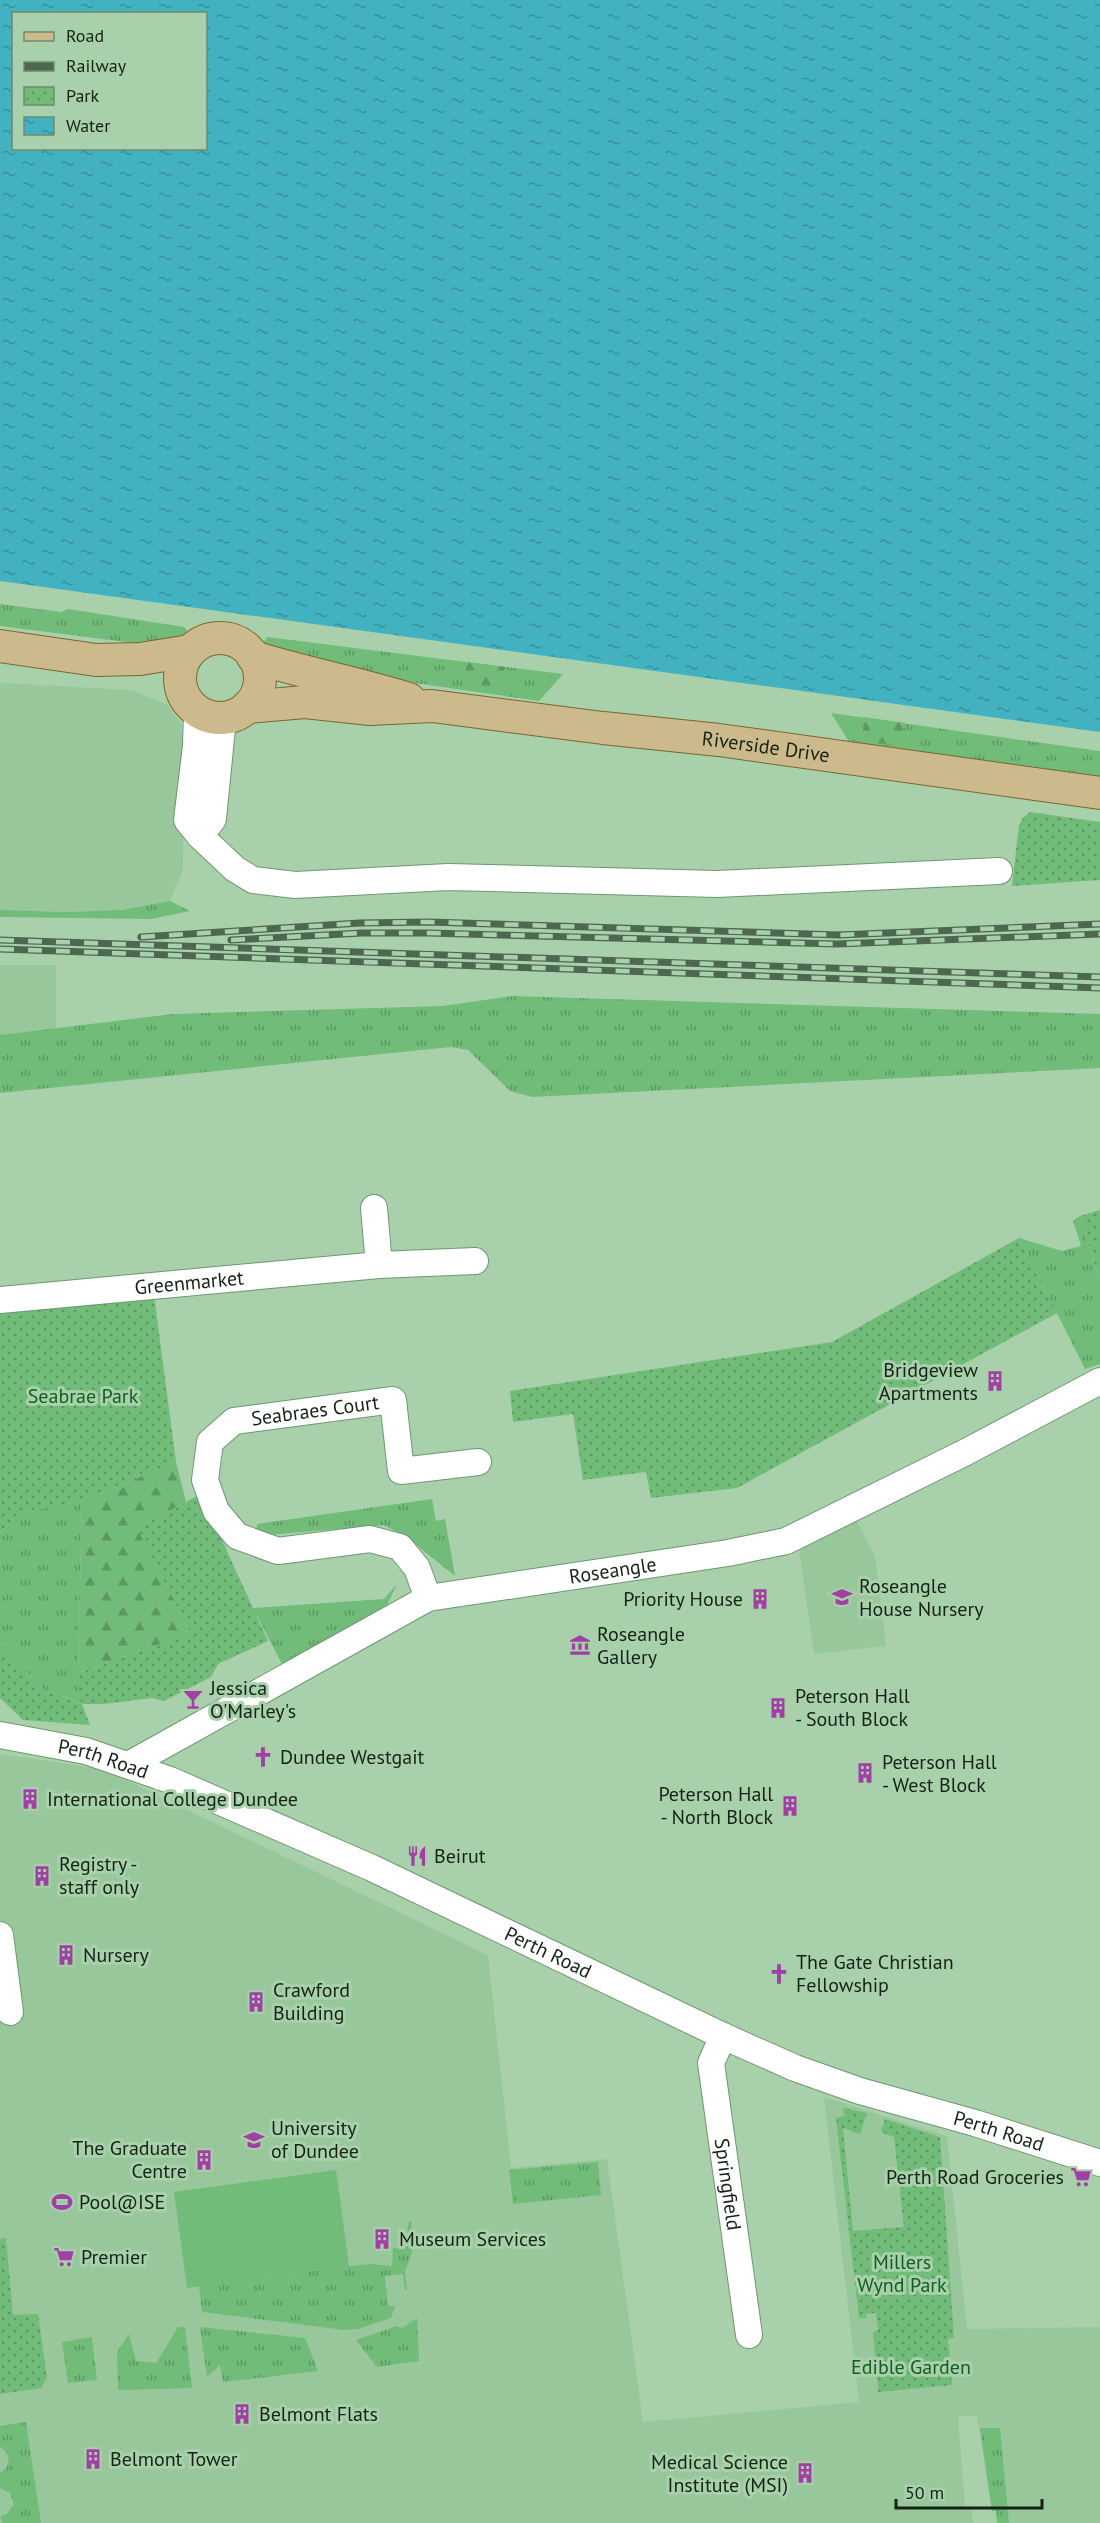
<svg xmlns="http://www.w3.org/2000/svg" width="1100" height="2523" font-family="'PT Sans',sans-serif">
  <style>
    .built { fill: #98c79c }
    .grass { fill: url(#grass-tufts) }
    .forest { fill: url(#forest-firs) }
    .park { fill: url(#park-dots) }
    .pitch { fill: #71bc79 }
    .water { fill: url(#water-ripples); fill-rule: evenodd }
    .lines { fill: none; stroke-linecap: round; stroke-linejoin: round }
    .minor-casing { stroke: #6f9672; stroke-width: 28 }
    .major-casing { stroke: #776730; stroke-width: 34 }
    .minor { stroke: #fff; stroke-width: 26 }
    .major { stroke: #cdba8c; stroke-width: 32 }
    .rail-casing { stroke: #4e6750; stroke-width: 7 }
    .rail { stroke: #a8d1ab; stroke-width: 4.5; stroke-dasharray: 14; stroke-linecap: butt }
    .labels { text-anchor: middle; stroke-width: 6; stroke-linejoin: round; paint-order: stroke }
    .street-label { font-size: 20px; fill: #142315; stroke: #a8d1ab }
    .poi-label { font-size: 20px; fill: #142315; stroke: #a8d1ab; text-anchor: start }
    .park-label { font-size: 20px; fill: #0f5e22; stroke: #a8d1ab }
  </style>
  <defs>
    <pattern id="grass-tufts" width="24" height="20" patternUnits="userSpaceOnUse" patternTransform="scale(1.5)"><rect width="24" height="20" fill="#71bc79"/><path d="M3 7l-1-3M5 7V3M7 7l1-3M15 17l-1-3M17 17v-4M19 17l1-3" fill="none" stroke="#5c9862"/></pattern>
    <pattern id="forest-firs" width="22" height="20" patternUnits="userSpaceOnUse" patternTransform="scale(1.5)"><rect width="22" height="20" fill="#71bc79"/><path d="M5 1l3.5 6h-7zM16 11l3.5 6h-7z" fill="#5c9862"/></pattern>
    <pattern id="park-dots" width="8" height="8" patternUnits="userSpaceOnUse" patternTransform="scale(1.5)"><rect width="8" height="8" fill="#71bc79"/><path d="M2 2h.1M6 6h.1" fill="none" stroke="#5c9862" stroke-width="1.8" stroke-linecap="round"/></pattern>
    <pattern id="water-ripples" width="26" height="14" patternUnits="userSpaceOnUse" patternTransform="scale(1.5)"><rect width="26" height="14" fill="#43b2c0"/><path d="M2 4q2-2 4 0t4 0M15 11q2-2 4 0t4 0" fill="none" stroke="#37909b"/></pattern>
  </defs>
  <rect width="100%" height="100%" fill="#a8d1ab"/>
  <path class="built" d="M0,683L132,690L168,705L181,724L184,764L183,870L170,901L122,910L66,912L0,910Z
    M0,965H56V1029L0,1035Z
    M856,1519L875,1556L886,1646L814,1654L799,1548Z
    M0,1754L103,1769L488,1955L511,2168L607,2159L643,2422L859,2402L824,2097L947,2136L967,2329L1100,2327V2523H997L996,2511H992L977,2416H958L965,2507L971,2508L973,2523H0Z"/>
  <path class="grass" d="M0,604L61,612L68,609L184,627L187,630L184,637L142,644L0,626Z
    M267,637L563,674L539,701L312,668L265,649L263,643Z
    M831,713L1100,751V782L851,745Z
    M170,901L190,911L151,919L0,917V910L66,912L122,910Z
    M511,996L1100,1014V1068L532,1097L510,1091L468,1050L451,1047L0,1093V1035L173,1014L443,1006Z
    M1080,1216L1100,1281V1364L1085,1369L1019,1238L1062,1251L1081,1246L1073,1221Z
    M432,1499L436,1521L445,1519L455,1576L405,1536L384,1525L256,1536L257,1524Z
    M82,1501L78,1673L82,1704L43,1689L0,1644V1533L19,1513Z
    M397,1584L387,1605L283,1666L253,1608L384,1599Z
    M598,2162L601,2195L513,2204L509,2170Z
    M409,2221H411L412,2253L405,2271L407,2289L405,2290L403,2274L385,2276L388,2306H395L391,2318L358,2329L344,2330L202,2312L199,2286L349,2266L370,2264L392,2266L393,2248L405,2249Z
    M417,2318L419,2361L377,2367L356,2340L397,2326L402,2328Z
    M178,2327H185L192,2388L118,2390L117,2352L129,2334L136,2361L156,2363Z
    M200,2327L305,2338L318,2371L223,2382L220,2365L207,2377Z
    M92,2337L97,2380L68,2383L62,2342Z
    M26,2422L41,2523H2L1,2516L7,2514L14,2504L10,2493L0,2488V2473C12,2466 11,2454 0,2447V2426Z
    M980,2428H1000L1009,2523H997L996,2511H992Z"/>
  <path class="forest" d="M467,662L505,667L500,690L463,685Z
    M864,717L905,723L900,745L862,742Z
    M176,1462L186,1502L137,1528L192,1633L78,1673L82,1501Z"/>
  <path class="park" d="M1030,812L1100,822V880L1012,886L1019,825L1023,818Z
    M1100,1210V1281L1080,1216Z
    M1019,1238L1057,1313L737,1488L651,1498L646,1472L583,1480L573,1414L513,1422L510,1391L832,1342Z
    M154,1295L176,1462L82,1501L19,1513L0,1533V1310Z
    M201,1494L268,1641L218,1664L211,1677L164,1701L152,1698L104,1704H82L90,1725L23,1720L0,1698V1644L43,1689L81,1704L78,1673L191,1633L137,1528Z
    M843,2108L867,2113L860,2134L843,2128L853,2231L904,2227L894,2137L881,2132L885,2119L940,2137L954,2338L948,2339L952,2385L878,2392L877,2374H872L871,2365L876,2364L873,2332L878,2330L876,2313L866,2314V2318H859L836,2118L845,2116Z
    M6,2238L13,2315L38,2314L47,2378L41,2388L0,2394V2239Z"/>
  <path class="pitch" d="M336,2170L349,2266L187,2288L174,2192Z"/>
  <path class="water" d="M0,0H1100V732L0,581ZM14,14H206V148H14Z"/>
  <g class="lines">
    <g class="minor-casing">
      <g id="minor">
        <path d="M197,711L196,746L187,820L200,836L235,869L253,880L295,885L448,877L717,884L999,871"/>
        <path d="M200,836L213,819L223,718"/>
        <path d="M374,1208L379,1265"/>
        <path id="s1" d="M0,1300L379,1265L475,1261"/>
        <path id="s2" d="M428,1598L417,1568L400,1547L370,1539L278,1551L237,1536L216,1511L205,1480L210,1442L234,1421L393,1400L401,1471L478,1462"/>
        <path id="s3" d="M0,1735L86,1751L170,1780L372,1868L723,2036L795,2068L860,2091L975,2123L1100,2163"/>
        <path id="s4" d="M130,1764L428,1598L728,1553L786,1541L966,1452L1100,1381"/>
        <path d="M0,1935L10,2012"/>
        <path id="s5" d="M723,2036L711,2063L749,2335"/>
      </g>
    </g>
    <g class="major-casing">
      <g id="major">
        <circle cx="220" cy="678" r="40"/>
        <path d="M0,646L96,660L140,659L190,651"/>
        <path d="M253,657C305,673 357,683 409,699"/>
        <path id="s6" d="M247,707L305,702L370,709L432,706L603,728L719,740L1100,793"/>
      </g>
    </g>
    <use href="#minor" class="minor"/>
    <use href="#major" class="major"/>
    <g class="rail-casing">
      <path id="rail" d="M141,937L360,923L429,922L839,935L1100,924
        M0,940L1100,977
        M231,940L362,933H428L837,944L1100,934
        M0,949L1100,988"/>
    </g>
    <use href="#rail" class="rail"/>
  </g>
  <defs>
    <g id="building-bare" transform="scale(1.62)"><path d="M-4-6H4V6H1V3H-1V6H-4ZM-2.5-4.3h1.7v1.8h-1.7ZM.8-4.3h1.7v1.8H.8ZM-2.5-1h1.7V.8h-1.7ZM.8-1h1.7V.8H.8Z" fill="#a23fa4" stroke="#a8d1ab" stroke-width="2.5" paint-order="stroke"/></g>
    <g id="school-bare" transform="scale(1.62)"><path d="M0-5L7-2L0 1L-7-2ZM-4 1L0 2.5L4 1V4Q0 6-4 4Z" fill="#a23fa4" stroke="#a8d1ab" stroke-width="2.5" paint-order="stroke"/></g>
    <g id="museum-bare" transform="scale(1.62)"><path d="M0-6L6-3V-2H-6V-3ZM-5-1h2V3h-2ZM-1-1h2V3h-2ZM3-1h2V3H3ZM-6 4H6V6H-6Z" fill="#a23fa4" stroke="#a8d1ab" stroke-width="2.5" paint-order="stroke"/></g>
    <g id="bar-bare" transform="scale(1.62)"><path d="M-6-5H6L.8 .8V4.5H3.5V6h-7V4.5H-.8V.8Z" fill="#a23fa4" stroke="#a8d1ab" stroke-width="2.5" paint-order="stroke"/></g>
    <g id="church-bare" transform="scale(1.62)"><path d="M-1.2-6h2.4v3.5h3.3v2.4h-3.3V6h-2.4V-.1h-3.3v-2.4h3.3Z" fill="#a23fa4" stroke="#a8d1ab" stroke-width="2.5" paint-order="stroke"/></g>
    <g id="restaurant-bare" transform="scale(1.62)"><path d="M-5-6h1v4h1v-4h1v4h1v-4h1v5L-1.5 .5V6h-2V.5L-5-1ZM5-6V6H3V1.5H1.5Q1.5-4 5-6Z" fill="#a23fa4" stroke="#a8d1ab" stroke-width="2.5" paint-order="stroke"/></g>
    <g id="university-bare" transform="scale(1.62)"><path d="M0-5L7-2L0 1L-7-2ZM-4 1L0 2.5L4 1V4Q0 6-4 4Z" fill="#a23fa4" stroke="#a8d1ab" stroke-width="2.5" paint-order="stroke"/></g>
    <g id="supermarket-bare" transform="scale(1.62)"><path d="M-6-5.5h2.5l.6 2H6L4.5 2H-2.5L-4.4-4H-6ZM-1.5 3.2a1.3 1.3 0 1 0 .1 0ZM3 3.2a1.3 1.3 0 1 0 .1 0Z" fill="#a23fa4" stroke="#a8d1ab" stroke-width="2.5" paint-order="stroke"/></g>
    <g id="stadium-bare" transform="scale(1.62)"><path d="M0-5a6.5 5 0 1 0 0 10a6.5 5 0 1 0 0-10ZM-3.5-1.8h7v3.6h-7Z" fill="#a23fa4" stroke="#a8d1ab" stroke-width="2.5" paint-order="stroke"/></g>
  </defs>
  <g fill-rule="evenodd">
    <use href="#building-bare" x="995" y="1381"/>
    <use href="#school-bare" x="842" y="1597"/>
    <use href="#building-bare" x="760" y="1599"/>
    <use href="#museum-bare" x="580" y="1645"/>
    <use href="#bar-bare" x="193" y="1699"/>
    <use href="#building-bare" x="778" y="1708"/>
    <use href="#church-bare" x="263" y="1757"/>
    <use href="#building-bare" x="865" y="1773"/>
    <use href="#building-bare" x="30" y="1799"/>
    <use href="#building-bare" x="790" y="1806"/>
    <use href="#restaurant-bare" x="417" y="1856"/>
    <use href="#building-bare" x="42" y="1876"/>
    <use href="#building-bare" x="66" y="1955"/>
    <use href="#church-bare" x="779" y="1974"/>
    <use href="#building-bare" x="256" y="2002"/>
    <use href="#university-bare" x="254" y="2140"/>
    <use href="#building-bare" x="204" y="2160"/>
    <use href="#supermarket-bare" x="1081" y="2177"/>
    <use href="#stadium-bare" x="62" y="2202"/>
    <use href="#building-bare" x="382" y="2239"/>
    <use href="#supermarket-bare" x="64" y="2257"/>
    <use href="#building-bare" x="242" y="2414"/>
    <use href="#building-bare" x="93" y="2459"/>
    <use href="#building-bare" x="805" y="2473"/>
  </g>
  <g class="labels">
    <g class="street-label">
      <text dy="7" stroke="none"><textPath href="#s6" startOffset="522">Riverside Drive</textPath></text>
      <text dy="7" stroke="none"><textPath href="#s1" startOffset="190">Greenmarket</textPath></text>
      <text dy="7" stroke="none"><textPath href="#s2" startOffset="444">Seabraes Court</textPath></text>
      <text dy="7" stroke="none"><textPath href="#s4" startOffset="528">Roseangle</textPath></text>
      <text dy="7" stroke="none"><textPath href="#s3" startOffset="106">Perth Road</textPath></text>
      <text dy="7" stroke="none"><textPath href="#s3" startOffset="592">Perth Road</textPath></text>
      <text dy="7" stroke="none"><textPath href="#s3" startOffset="1078">Perth Road</textPath></text>
      <text dy="7" stroke="none"><textPath href="#s5" startOffset="152">Springfield</textPath></text>
    </g>
    <g class="poi-label">
      <text x="978" y="1377" text-anchor="end">Bridgeview<tspan x="978" dy="23">Apartments</tspan></text>
      <text x="859" y="1593">Roseangle<tspan x="859" dy="23">House Nursery</tspan></text>
      <text x="743" y="1606" text-anchor="end">Priority House</text>
      <text x="597" y="1641">Roseangle<tspan x="597" dy="23">Gallery</tspan></text>
      <text x="210" y="1695">Jessica<tspan x="210" dy="23">O'Marley's</tspan></text>
      <text x="795" y="1703">Peterson Hall<tspan x="795" dy="23">- South Block</tspan></text>
      <text x="280" y="1764">Dundee Westgait</text>
      <text x="882" y="1769">Peterson Hall<tspan x="882" dy="23">- West Block</tspan></text>
      <text x="773" y="1801" text-anchor="end">Peterson Hall<tspan x="773" dy="23">- North Block</tspan></text>
      <text x="47" y="1806">International College Dundee</text>
      <text x="434" y="1863">Beirut</text>
      <text x="59" y="1871">Registry -<tspan x="59" dy="23">staff only</tspan></text>
      <text x="83" y="1962">Nursery</text>
      <text x="796" y="1969">The Gate Christian<tspan x="796" dy="23">Fellowship</tspan></text>
      <text x="273" y="1997">Crawford<tspan x="273" dy="23">Building</tspan></text>
      <text x="271" y="2135">University<tspan x="271" dy="23">of Dundee</tspan></text>
      <text x="187" y="2155" text-anchor="end">The Graduate<tspan x="187" dy="23">Centre</tspan></text>
      <text x="1064" y="2184" text-anchor="end">Perth Road Groceries</text>
      <text x="79" y="2209">Pool@ISE</text>
      <text x="399" y="2246">Museum Services</text>
      <text x="81" y="2264">Premier</text>
      <text x="259" y="2421">Belmont Flats</text>
      <text x="110" y="2466">Belmont Tower</text>
      <text x="788" y="2469" text-anchor="end">Medical Science<tspan x="788" dy="23">Institute (MSI)</tspan></text>
    </g>
    <g class="park-label">
      <text x="83" y="1403">Seabrae Park</text>
      <text x="902" y="2269">Millers<tspan x="902" dy="23">Wynd Park</tspan></text>
      <text x="911" y="2374">Edible Garden</text>
    </g>
  </g>
  <rect x="12" y="12" width="195" height="138" fill="#a8d1ab" stroke="#6d8b6f" stroke-width="1.5"/>
  <rect x="24" y="32" width="30" height="9" fill="#cdba8c" stroke="#6d8b6f" stroke-width="1.5"/>
  <text x="66" y="42" font-size="18" fill="#142315">Road</text>
  <rect x="24" y="62" width="30" height="9" fill="#4e6750" stroke="#6d8b6f" stroke-width="1.5"/>
  <text x="66" y="72" font-size="18" fill="#142315">Railway</text>
  <rect x="24" y="87" width="30" height="18" fill="url(#park-dots)" stroke="#6d8b6f" stroke-width="1.5"/>
  <text x="66" y="102" font-size="18" fill="#142315">Park</text>
  <rect x="24" y="117" width="30" height="18" fill="url(#water-ripples)" stroke="#6d8b6f" stroke-width="1.5"/>
  <text x="66" y="132" font-size="18" fill="#142315">Water</text>
  <path d="M896 2499v9h146v-9" fill="none" stroke="#142315" stroke-width="3"/>
  <text x="905" y="2499" font-size="18" fill="#142315" stroke="#a8d1ab" stroke-width="4.5" paint-order="stroke">50 m</text>
</svg>
